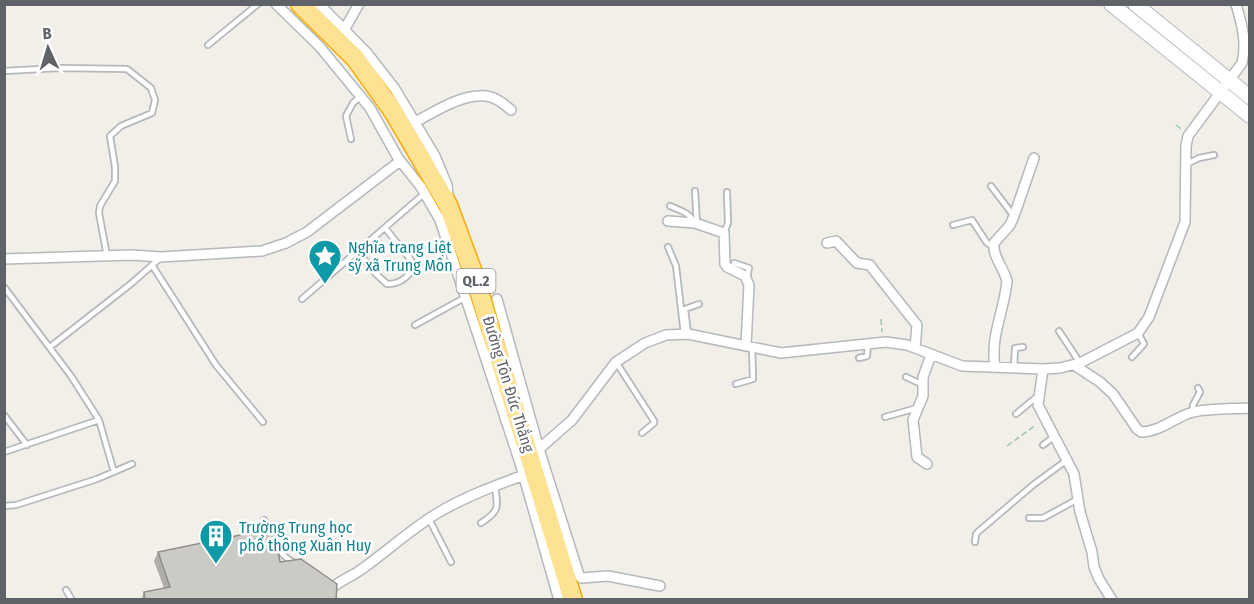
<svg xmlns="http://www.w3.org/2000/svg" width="1254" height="604" font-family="'Fira Sans Condensed',sans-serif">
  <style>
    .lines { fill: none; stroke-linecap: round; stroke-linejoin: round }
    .lane-casing { stroke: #b5b8bc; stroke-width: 8 }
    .street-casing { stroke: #b5b8bc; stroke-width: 12 }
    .secondary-casing { stroke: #b6babf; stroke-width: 16 }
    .highway-casing { stroke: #f9ab00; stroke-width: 21 }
    .path { stroke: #9cc7a9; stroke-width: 1.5; stroke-dasharray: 6 3; stroke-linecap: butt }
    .lane { stroke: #fff; stroke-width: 4.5 }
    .street { stroke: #fff; stroke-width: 9 }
    .secondary { stroke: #fff; stroke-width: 14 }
    .highway { stroke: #fde293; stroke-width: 18 }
    .wall { fill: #afaea9 }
    .building { fill: #cccac5; stroke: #8f8d8a; stroke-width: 1.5 }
    .labels { text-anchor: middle; stroke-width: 5; stroke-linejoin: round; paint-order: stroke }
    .shield { fill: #fff; stroke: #8f9295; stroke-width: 1.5 }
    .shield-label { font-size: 15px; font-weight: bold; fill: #5f6368 }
    .culture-label { font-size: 16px; fill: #0d838f; stroke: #fff; text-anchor: start }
    .street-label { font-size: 16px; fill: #5f6368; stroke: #fff }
  </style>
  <rect width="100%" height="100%" fill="#f1efe8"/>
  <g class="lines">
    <g class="lane-casing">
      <path id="lane" d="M208,45L258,4
        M4,71L59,68L127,69L151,88L155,100L152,113L121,126L110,136L115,167V181L100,206L99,213L107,256
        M351,139L346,116L353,103L361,96
        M1185,165L1199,158L1214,155
        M991,186L1013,215
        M695,191L697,224
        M670,206C679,210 691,213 694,223
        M953,225L972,220L987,243L993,247
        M724,233L728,223L727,192
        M668,247L676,266L684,334
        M358,251L376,274L387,284C399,284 405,279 413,270L411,260L385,228
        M734,263L749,268L747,278
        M152,265L216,365L263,422
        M4,287L71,376L99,420
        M302,299L425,193
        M415,325L466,297
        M1059,331L1080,363
        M688,334L685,309L699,304
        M50,347L132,283L159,259
        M1132,357L1144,344L1138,333
        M859,358L867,356L868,344
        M616,362L654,421V423L642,433
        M1014,368L1015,348L1023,347
        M906,377L923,385
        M736,384L753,379L752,347
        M1193,412V405L1200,392L1198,388
        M1016,414L1039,395
        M4,415L27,445
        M885,417L917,408
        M1043,445L1055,436
        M4,452L99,420L114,472
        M4,506L16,505L97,479L132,464
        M1029,518H1043L1078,499
        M429,519L451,562
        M264,520L272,534
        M481,523C500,511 498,507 495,486
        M275,542C280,552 284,558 295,563
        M975,542L976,534L979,531L1033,485L1067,460
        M66,590L72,600"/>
    </g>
    <g class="street-casing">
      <path id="street" d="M276,4L320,47L370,108L398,158L421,187L440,220L520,463L559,600
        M319,4L367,53L395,89L435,156L447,185L448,196
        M344,30L359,4
        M415,122C436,111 461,94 486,96C496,97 504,104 511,110
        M668,221L695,223L724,233L725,264L727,267L745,276L749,285L746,346
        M827,243L836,241L857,263L870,265L872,268L917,325L915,348
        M4,259L131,255L161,257L262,251L286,243L307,232L400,161
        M497,299L539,449L579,575L581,578L608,576L660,586
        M1074,365L1100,382L1113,394L1137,429L1141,432C1160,432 1175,417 1193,412C1212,408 1231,409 1250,408
        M995,367C990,336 1004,312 1007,281C1004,268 992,256 994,243L1010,225L1014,216L1034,158
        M1043,369L1038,405L1074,474L1080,512L1092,552L1094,567L1099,579L1112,600
        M539,449L572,420L616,362L645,343L666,335L688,334L781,353L886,342L907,345L962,366L1043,369L1060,368L1080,363L1138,333L1149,317L1185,222L1186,146L1188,136L1242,63C1247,42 1242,25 1236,4
        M927,464L917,457L913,420L923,396V377L931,355
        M324,600C330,583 349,579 362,569C387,551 410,530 436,514C464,497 494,486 524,475"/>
    </g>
    <g class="secondary-casing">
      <path id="secondary" d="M1111,4L1250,116
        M1135,4L1250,97"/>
    </g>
    <g class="highway-casing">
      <path id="highway" d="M300,4L355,58L393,111L448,205L475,278L573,600"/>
    </g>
    <path class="path" d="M1176,125L1181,129
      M881,319L882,332
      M1007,446L1036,425"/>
    <use href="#lane" class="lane"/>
    <use href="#street" class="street"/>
    <use href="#secondary" class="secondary"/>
    <use href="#highway" class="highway"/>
  </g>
  <path class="wall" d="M158,552L280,562L336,600H141L144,592L164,588L154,561Z"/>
  <path class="building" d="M274,528L280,562L301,559L337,584L336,600H145L144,592L170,587L158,552Z"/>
  <defs>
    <g id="sight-pin" transform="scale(1.725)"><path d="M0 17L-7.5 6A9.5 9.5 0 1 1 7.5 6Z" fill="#0f9aa8" stroke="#fff"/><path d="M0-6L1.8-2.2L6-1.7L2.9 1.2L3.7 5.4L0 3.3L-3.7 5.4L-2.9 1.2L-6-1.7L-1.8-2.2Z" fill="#fff"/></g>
    <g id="building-pin" transform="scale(1.725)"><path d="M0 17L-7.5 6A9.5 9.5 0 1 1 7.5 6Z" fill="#0f9aa8" stroke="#fff"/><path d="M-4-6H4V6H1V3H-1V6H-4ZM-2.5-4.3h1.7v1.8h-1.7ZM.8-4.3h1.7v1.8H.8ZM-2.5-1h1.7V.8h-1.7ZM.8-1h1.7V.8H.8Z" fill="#fff"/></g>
  </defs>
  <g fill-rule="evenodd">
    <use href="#sight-pin" x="325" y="256"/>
    <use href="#building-pin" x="216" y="536"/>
  </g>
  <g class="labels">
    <rect class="shield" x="456.5" y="269" width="39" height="24" rx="4.5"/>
    <g class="shield-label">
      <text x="476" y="286">QL.2</text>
    </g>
    <g class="culture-label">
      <text x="348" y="253">Nghĩa trang Liệt<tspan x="348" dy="18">sỹ xã Trung Môn</tspan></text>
      <text x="239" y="533">Trường Trung học<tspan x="239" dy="18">phổ thông Xuân Huy</tspan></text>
    </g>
    <g class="street-label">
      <text transform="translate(509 384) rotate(73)" y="6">Đường Tôn Đức Thắng</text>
    </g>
  </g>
  <rect width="1254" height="604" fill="none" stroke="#5f6368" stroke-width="12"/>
  <g transform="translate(48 48) rotate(356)" stroke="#ffffff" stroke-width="4.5" paint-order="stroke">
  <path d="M0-4.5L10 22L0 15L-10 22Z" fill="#5f6368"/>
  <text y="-9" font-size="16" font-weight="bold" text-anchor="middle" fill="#5f6368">B</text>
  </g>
</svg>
